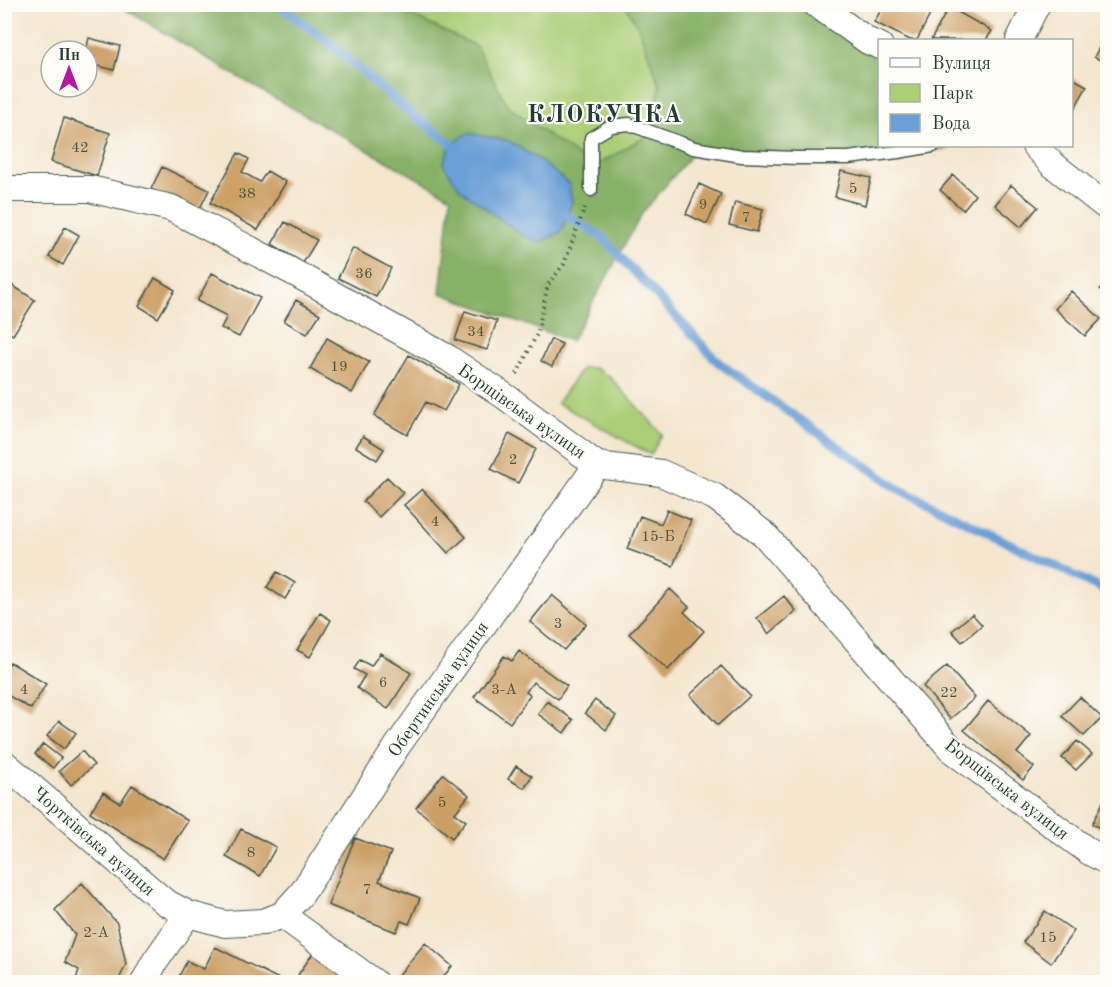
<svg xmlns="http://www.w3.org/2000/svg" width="1112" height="987" font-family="'Old Standard TT',serif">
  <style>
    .green { fill: #abce77; stroke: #658656; stroke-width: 1.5 }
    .forest { fill: #88b168; stroke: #54774e; stroke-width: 1.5; fill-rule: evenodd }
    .water { fill: #6b9fd7; stroke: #456e86; stroke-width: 1.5 }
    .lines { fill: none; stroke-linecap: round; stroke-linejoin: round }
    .stream { stroke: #6b9fd7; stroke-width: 9 }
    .building { fill: #cc9f65 }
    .lane-casing { stroke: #3f564b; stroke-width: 15 }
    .street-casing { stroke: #3f564b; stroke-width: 28 }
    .path { stroke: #3f564b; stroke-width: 4; stroke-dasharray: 1.5 4.5; stroke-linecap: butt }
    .lane { stroke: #fff; stroke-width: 12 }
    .street { stroke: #fff; stroke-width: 26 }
    .labels { text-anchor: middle; stroke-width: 4.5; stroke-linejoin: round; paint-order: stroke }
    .number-label { font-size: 15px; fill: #4a5640 }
    .street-label { font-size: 18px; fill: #1f3d34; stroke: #fdfcf7 }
    .district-label { font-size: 24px; font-weight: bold; letter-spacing: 1.5px; fill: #1f3d34; stroke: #fdfcf7 }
  </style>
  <rect width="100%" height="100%" fill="#fdfcf7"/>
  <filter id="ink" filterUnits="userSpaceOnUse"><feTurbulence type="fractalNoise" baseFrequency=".0167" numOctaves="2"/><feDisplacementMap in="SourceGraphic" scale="12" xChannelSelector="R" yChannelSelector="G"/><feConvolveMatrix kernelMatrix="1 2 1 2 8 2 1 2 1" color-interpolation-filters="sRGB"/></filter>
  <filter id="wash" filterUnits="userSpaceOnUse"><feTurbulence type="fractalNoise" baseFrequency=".008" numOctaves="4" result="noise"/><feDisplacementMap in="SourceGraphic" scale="24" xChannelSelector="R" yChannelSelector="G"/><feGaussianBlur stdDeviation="1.35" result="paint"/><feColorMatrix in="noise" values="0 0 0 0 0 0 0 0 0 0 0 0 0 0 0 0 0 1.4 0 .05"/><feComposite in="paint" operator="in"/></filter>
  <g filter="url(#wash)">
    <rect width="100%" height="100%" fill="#f4e6cf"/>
    <path class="green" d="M394,5H625L638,26L660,86L650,134L593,168L507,106L476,46L399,10Z
      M582,368H595L611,378L662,434L651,455L557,403Z"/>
    <path class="forest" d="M122,4L394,5L399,10L476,46L508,106L593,167L650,134L660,86L638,26L625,5H829L880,40V146H952L950,148L850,163L694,152L643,212L571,341L440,293L451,197L262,91L121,7ZM490,138L509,141L569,184Z"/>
    <path class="water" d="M468,133L509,141L539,160L569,184L572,202L561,232L541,242L522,235L460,189L443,164L451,145Z"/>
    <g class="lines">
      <path class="stream" d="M277,4L325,39L404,108L460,150
        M559,211L602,237L719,363L897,488L1108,592"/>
    </g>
    <g id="blocks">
      <path class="building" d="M884,5H925L933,9L917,40H910L874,22Z
        M949,7L992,31L986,40H931Z
        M1108,31V64L1094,57Z
        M89,38L120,46L114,70L87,63L86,51Z
        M1072,78L1087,86L1072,113Z
        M64,118L110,133L97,176L51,162Z
        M238,153L249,159L242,172L260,182L267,171L286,182L258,230L210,203Z
        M162,167L209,190L198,212L151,189Z
        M841,171L871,178L865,205L835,197Z
        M953,175L975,195L963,210L940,190Z
        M699,184L721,194L707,224L686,214Z
        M1011,185L1038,207L1021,227L995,205Z
        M735,202L763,209L757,232L729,225Z
        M285,222L317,240L303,263L272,244Z
        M65,227L79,235L63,265L49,257Z
        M353,248L391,268L376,297L338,278Z
        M212,273L260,298L239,337L221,328L227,316L197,301Z
        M155,278L175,290L158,318L139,306Z
        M4,280L35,300L13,335L4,329Z
        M1108,280V295L1100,289Z
        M1071,291L1101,319L1085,336L1055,309Z
        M296,300L320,314L307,334L284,321Z
        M465,311L497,321L487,350L455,340Z
        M327,338L369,362L352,393L310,369Z
        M551,339L562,344L552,367L541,361Z
        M409,355L459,384L444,411L426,402L407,435L374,416Z
        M509,434L536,449L518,483L491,469Z
        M363,436L384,449L377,460L356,447Z
        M387,477L403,493L379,517L363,501Z
        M422,489L466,537L448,553L404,505Z
        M667,510L691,520L673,566L627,549L640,516L661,524Z
        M277,572L295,583L285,599L267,587Z
        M670,589L689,607L684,612L704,631L668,670L629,634Z
        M552,595L586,624L564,650L530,622Z
        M784,596L796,611L769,634L757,618Z
        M320,613L331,620L310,657L297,650Z
        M972,614L982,625L962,642L952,631Z
        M519,651L567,686L558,699L533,682L526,692L530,695L510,723L474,697L504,656L512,661Z
        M380,653L411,673L388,709L357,688L365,675L354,669L360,660L371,666Z
        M10,662L46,684L31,709L4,693V672Z
        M721,666L750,696L718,725L690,695Z
        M947,666L975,698L950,719L923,686Z
        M1080,697L1102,718L1084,736L1062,716Z
        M595,700L616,716L606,730L585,713Z
        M547,701L573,720L564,733L538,714Z
        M988,701L1031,736L1017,753L1034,767L1023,780L964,730Z
        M59,721L76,733L64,749L47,736Z
        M1077,741L1092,754L1076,770L1062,758Z
        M43,744L61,758L53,768L35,754Z
        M82,751L94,765L71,785L59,771Z
        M516,766L532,776L524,788L508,779Z
        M443,774L469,795L455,813L466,821L452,838L416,808Z
        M132,785L188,821L163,859L90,812L103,792L120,803Z
        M1106,796L1108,797V832L1092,824Z
        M241,829L276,847L260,876L226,857Z
        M355,838L391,852L379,881L420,898L409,924L401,921L396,932L328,905Z
        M82,883L117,923L126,964L118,982H75L79,970L65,962L75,935L55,910Z
        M1045,911L1074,931L1051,963L1023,942Z
        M425,943L452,966L439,982H404L397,977Z
        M215,947L285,982H176L187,961L204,969Z
        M313,953L359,982H309L298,975Z"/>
    </g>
  </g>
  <g filter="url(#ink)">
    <use href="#blocks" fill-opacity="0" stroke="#3f564b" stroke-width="1.5"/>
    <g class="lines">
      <g class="lane-casing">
        <path id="lane" d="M591,190V138L611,126L629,124L694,148L742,156L797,158H848L898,152L933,146"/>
      </g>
      <g class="street-casing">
        <path id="street" d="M816,4L868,41L880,46
          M1019,40L1037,4
          M1035,146L1052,164L1108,208
          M4,189H90L171,208L291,271L448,358L506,397L597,465L661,473L715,497L764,534L953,751L1088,851L1108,862
          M4,763L165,902L188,914L225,924L263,922L282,915L302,893L398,745L597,465
          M282,915L374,982
          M144,982L154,963L188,914"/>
      </g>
      <path class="path" d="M517,374L537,334L548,285L564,264L585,207"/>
      <use href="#lane" class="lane"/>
      <use href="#street" class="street"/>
    </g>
  </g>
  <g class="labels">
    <g class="number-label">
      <text x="80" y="152">42</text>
      <text x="853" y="193">5</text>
      <text x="247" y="198">38</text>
      <text x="703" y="209">9</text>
      <text x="746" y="222">7</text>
      <text x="364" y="278">36</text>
      <text x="476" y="336">34</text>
      <text x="339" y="371">19</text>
      <text x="513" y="464">2</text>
      <text x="435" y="526">4</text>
      <text x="658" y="541">15-Б</text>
      <text x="558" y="628">3</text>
      <text x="383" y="687">6</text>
      <text x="24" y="694">4</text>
      <text x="504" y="694">3-А</text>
      <text x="949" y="697">22</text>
      <text x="442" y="807">5</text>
      <text x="251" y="857">8</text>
      <text x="367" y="894">7</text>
      <text x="96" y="937">2-А</text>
      <text x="1048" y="942">15</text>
    </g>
    <g class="street-label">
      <text transform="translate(522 411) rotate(35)" y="6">Борщівська вулиця</text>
      <text transform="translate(438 689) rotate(-55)" y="6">Обертинська вулиця</text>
      <text transform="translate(1007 789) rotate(38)" y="6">Борщівська вулиця</text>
      <text transform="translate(94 841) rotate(41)" y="6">Чортківська вулиця</text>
    </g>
    <g class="district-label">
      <text x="605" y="122">КЛОКУЧКА</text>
    </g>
  </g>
  <rect width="1112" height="987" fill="none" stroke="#fdfcf7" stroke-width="24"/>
  <rect x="878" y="39" width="195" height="108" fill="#fdfcf7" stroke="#a4b0a9" stroke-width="1.5"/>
  <rect x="890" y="58" width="30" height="9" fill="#ffffff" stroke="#a4b0a9" stroke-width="1.5"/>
  <text x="932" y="69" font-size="18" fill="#1f3d34">Вулиця</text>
  <rect x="890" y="84" width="30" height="18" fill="#abce77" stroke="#a4b0a9" stroke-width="1.5"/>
  <text x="932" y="99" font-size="18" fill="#1f3d34">Парк</text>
  <rect x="890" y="114" width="30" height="18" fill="#6b9fd7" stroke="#a4b0a9" stroke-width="1.5"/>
  <text x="932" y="129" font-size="18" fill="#1f3d34">Вода</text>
  <g transform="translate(69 69)"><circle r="28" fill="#fdfcf7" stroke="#a4b0a9" stroke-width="1.5"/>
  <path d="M0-4.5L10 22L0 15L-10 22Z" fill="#b5179e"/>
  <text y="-9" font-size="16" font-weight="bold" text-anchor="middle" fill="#1f3d34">Пн</text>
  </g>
</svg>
